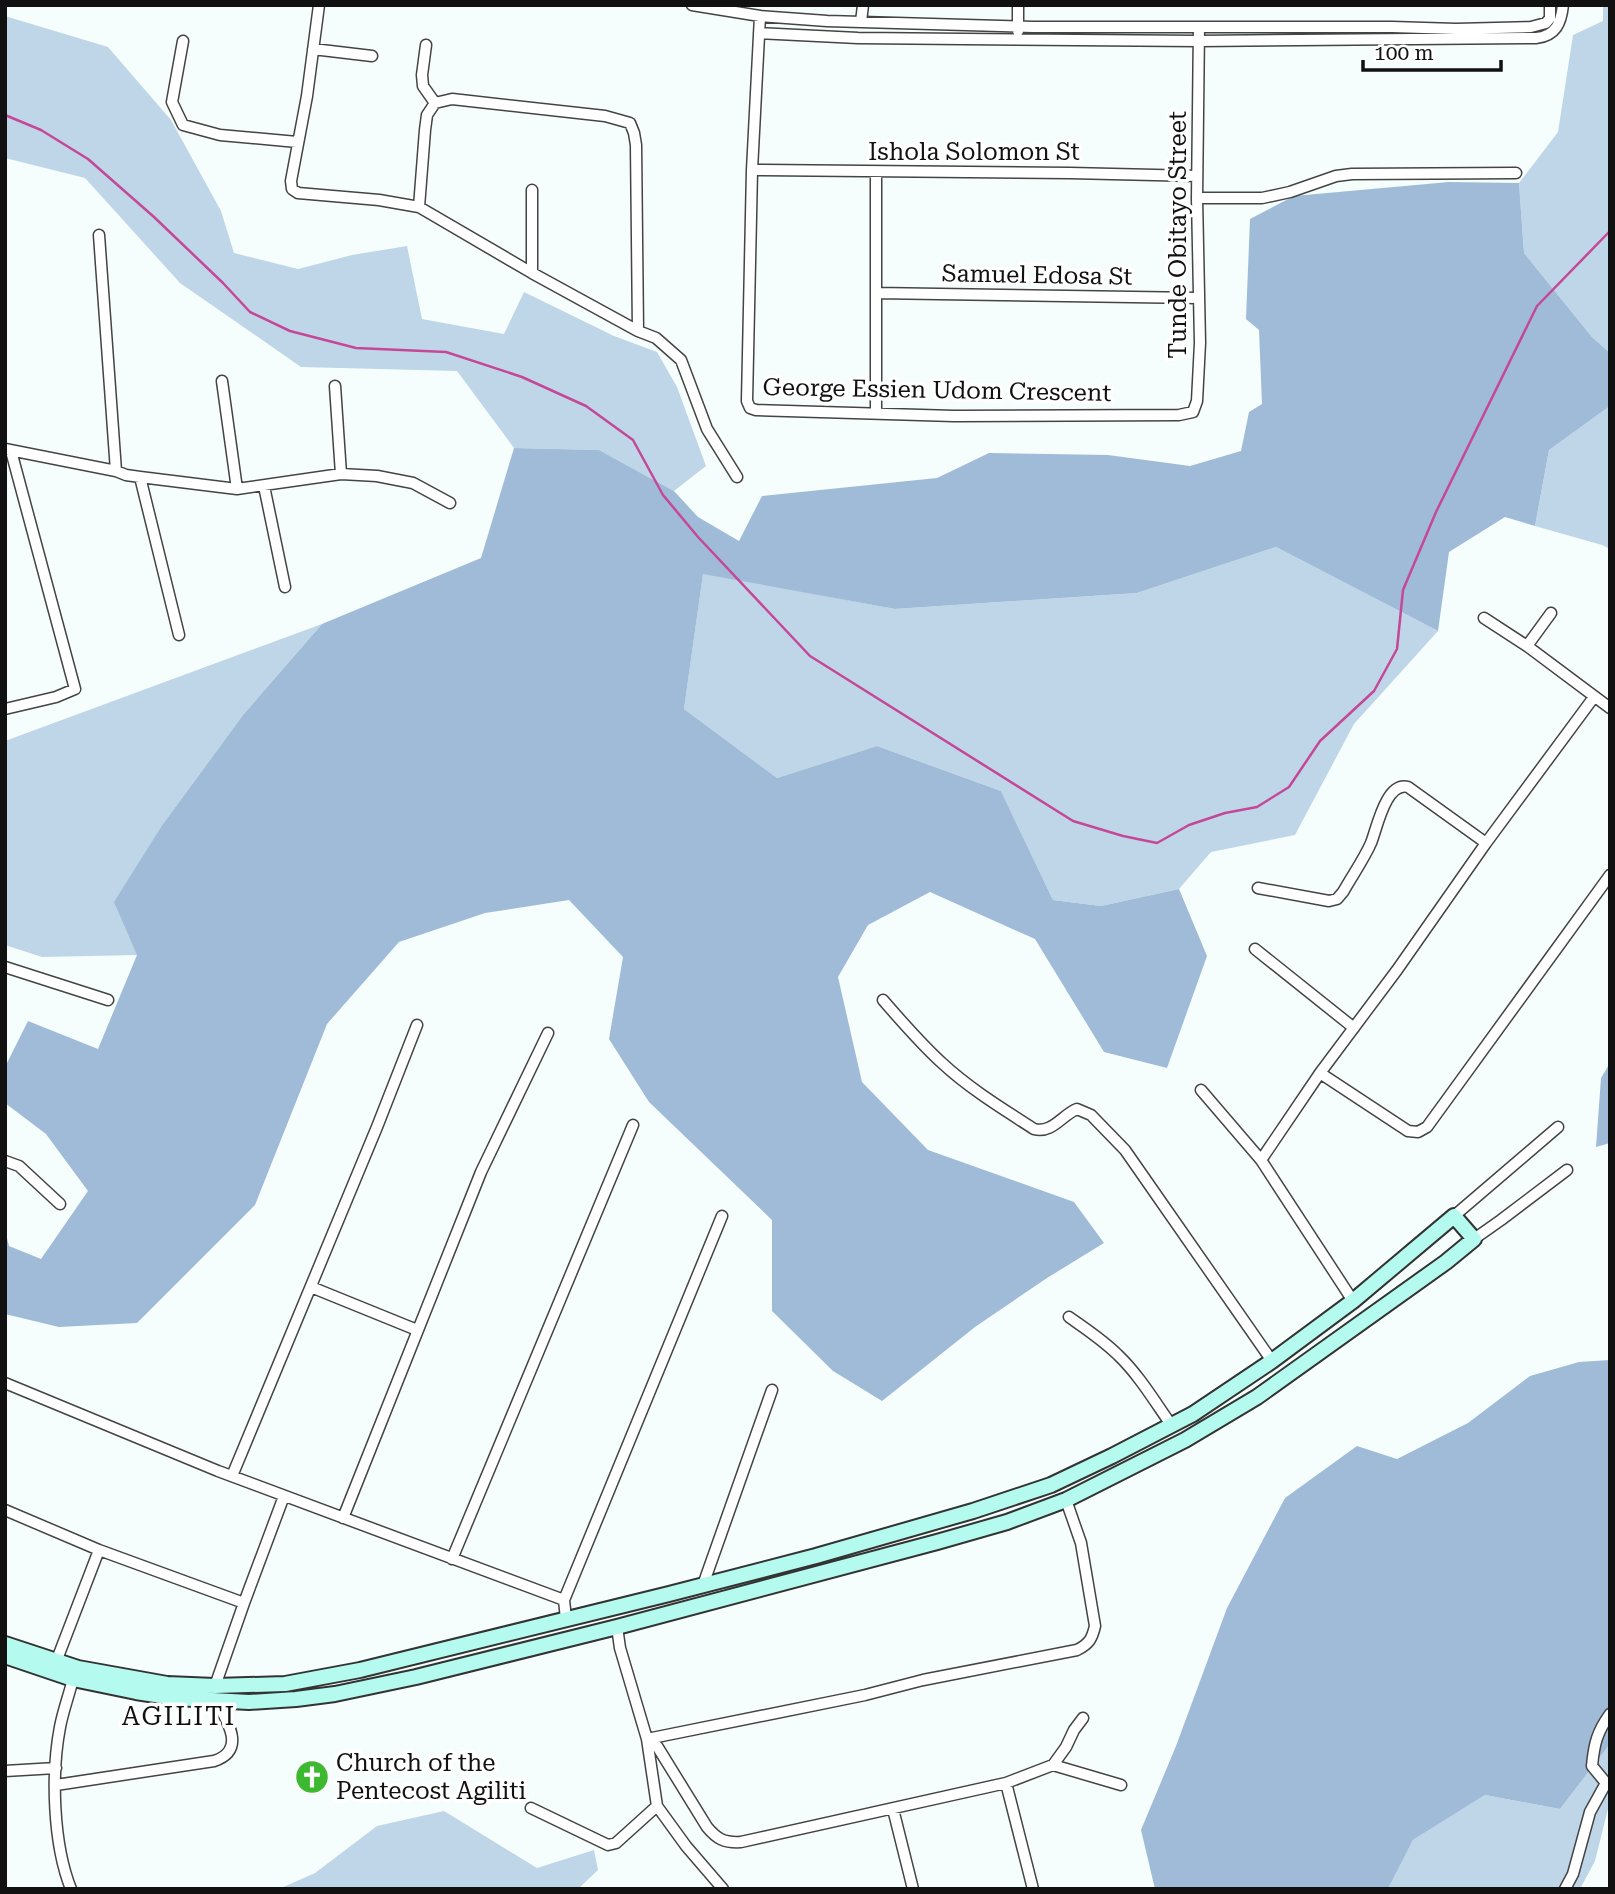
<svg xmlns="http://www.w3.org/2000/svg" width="1615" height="1894" font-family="'Roboto Serif',serif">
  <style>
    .green { fill: #bfd6e8 }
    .forest { fill: #a0bbd7 }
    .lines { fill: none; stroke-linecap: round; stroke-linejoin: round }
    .stream { stroke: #c54898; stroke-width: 2.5 }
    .street-casing { stroke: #444; stroke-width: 13 }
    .secondary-casing { stroke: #333; stroke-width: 18 }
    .street { stroke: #fff; stroke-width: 10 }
    .secondary { stroke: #b4faef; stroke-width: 14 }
    .labels { text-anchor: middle; stroke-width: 7; stroke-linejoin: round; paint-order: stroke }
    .street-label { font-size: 24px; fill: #111; stroke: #fff }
    .poi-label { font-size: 24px; fill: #111; stroke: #fff; text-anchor: start }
    .neighbourhood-label { font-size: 26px; letter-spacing: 2px; fill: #111; stroke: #fff }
  </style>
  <rect width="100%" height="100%" fill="#f5fefc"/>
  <path class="green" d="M1603,5H1610V353L1592,337L1524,253L1519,183L1558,132L1573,35L1603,21Z
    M5,16L108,47L171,120L221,211L234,253L298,269L352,255L407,246L422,319L504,334L524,292L614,336L657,352L677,387L706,466L674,491L599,450L514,448L457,371L301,367L180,283L85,178L5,158Z
    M1610,406V549L1602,545L1535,526L1549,450Z
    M1276,547L1438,631L1354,724L1295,835L1211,852L1179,889L1101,906L1053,900L1001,791L877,746L777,778L684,709L703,573L895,609L1137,593Z
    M322,624L243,715L163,824L138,955L42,957L5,945V741Z
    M1610,1744V1801L1595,1861L1580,1889H1388L1413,1840L1485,1795L1560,1809Z
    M444,1811L537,1868L594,1850L598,1870L578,1889H279L315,1873L377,1826Z"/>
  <path class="forest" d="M1449,182L1519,183L1524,253L1592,337L1610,353V406L1549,450L1535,526L1505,517L1449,552L1438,631L1276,547L1137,593L895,609L703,574L684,709L777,778L877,746L1001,791L1053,900L1101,906L1179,889L1207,956L1167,1068L1104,1052L1035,939L930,892L868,925L838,977L862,1082L928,1150L1074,1202L1104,1243L1047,1278L975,1327L882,1401L833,1371L772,1311V1220L649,1102L609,1039L623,957L569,900L485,913L399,942L327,1024L255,1205L137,1323L59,1327L5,1314V1231L9,1246L41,1259L88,1191L46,1134L5,1103V1067L28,1021L98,1049L137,955L114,902L163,824L243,715L322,624L481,558L514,448L599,450L674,491L698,517L739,541L762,496L937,478L989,453L1108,455L1190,466L1241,451L1249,412L1262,404L1259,330L1246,319L1250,219L1294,196Z
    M1610,1063V1143L1596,1147L1601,1078Z
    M1610,1360V1744L1560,1809L1485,1795L1413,1840L1388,1889H1155L1141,1830L1176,1746L1227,1608L1285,1498L1357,1446L1397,1459L1468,1423L1530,1376L1579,1362Z"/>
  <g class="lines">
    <path class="stream" d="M5,115L41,130L88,159L154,217L223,283L250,312L290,331L356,348L446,352L522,377L586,406L633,440L663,495L698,537L810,656L1073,821L1123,836L1157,843L1189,825L1225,813L1257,807L1289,787L1320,741L1374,691L1397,649L1403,590L1436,512L1537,306L1610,231"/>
    <g class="street-casing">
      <path id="street" d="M319,5L307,96L291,181L292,189L298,193L379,200L419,207L532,273L638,331
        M692,5L760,16L827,21L1033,27H1392L1456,29L1531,27L1546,23L1550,18V5
        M760,16L752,170L747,401L750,408L756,410L954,416L1179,415L1193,412L1197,401L1200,343L1197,198L1199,27
        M861,22L863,5
        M1018,31V5
        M759,33L858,38L1199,41L1536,38C1556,36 1561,23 1563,5
        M183,41L172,102L183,125L220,135L297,142
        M426,45L422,75L423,86L435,103
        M313,49L372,56
        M752,170L1070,173L1197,176
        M876,172V413
        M1197,198H1262L1290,192L1336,176L1352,174L1516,173
        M419,207L425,130L427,115L435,103L452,99L605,116L630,123L634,133L636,145L638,331L656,338L681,360L707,429L737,477
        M99,235L116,471
        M532,273V190
        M876,293L1198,298
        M222,381L237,489
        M335,386L341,474
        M5,449L116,471L126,475L140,477L237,489L341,474L377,476L413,483L450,503
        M140,477L179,635
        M264,486L285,587
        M1484,618L1527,646L1610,708
        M1527,646L1551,613
        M5,709L56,697L75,689L11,451
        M1258,888L1329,901L1337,899L1343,892C1352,876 1364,859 1371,843C1377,828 1386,781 1408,787L1486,843
        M1255,949L1354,1028
        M5,967L108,1000
        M883,1000C902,1022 921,1044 942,1063C970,1089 1003,1109 1034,1129C1052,1134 1062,1115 1077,1109L1091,1115L1125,1150L1272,1361
        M1320,1073L1408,1131L1418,1132L1427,1127L1610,875
        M1201,1090L1261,1160L1353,1301
        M1261,1160L1320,1073L1397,970L1486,843L1594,697
        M5,1161L19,1166L60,1204
        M1454,1216L1558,1127
        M1474,1239L1501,1220L1567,1170
        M311,1287L417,1330
        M1069,1317C1086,1329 1103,1340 1118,1355C1139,1375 1155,1402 1172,1426
        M5,1383L218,1471L564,1600L566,1619
        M232,1476L377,1127L417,1025
        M5,1510L99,1550L244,1603
        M343,1518L481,1172L548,1033
        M452,1559L633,1125
        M703,1585L772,1390
        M564,1600L722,1216
        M617,1627L620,1648L647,1739L657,1746L707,1827C717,1839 724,1843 741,1842L1006,1783L1053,1765L1066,1747L1074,1730L1083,1718
        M56,1662L99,1550
        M215,1686L244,1603L284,1496
        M1053,1765L1121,1785
        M5,1771L56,1768
        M1006,1783L1033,1889
        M56,1785L214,1761C247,1750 227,1721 216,1700
        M531,1808L608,1845L616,1843L657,1806
        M893,1809L913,1889
        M71,1889C53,1844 51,1774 60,1727C63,1711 69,1695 73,1679
        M723,1889L686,1846L657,1806L647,1739L865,1695L923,1680L1077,1650C1089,1644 1092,1639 1095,1626L1081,1543L1066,1500
        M1565,1889L1573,1874L1590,1812L1606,1783L1592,1766C1594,1744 1597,1732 1610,1714"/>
    </g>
    <g class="secondary-casing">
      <path id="secondary" d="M5,1644L78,1668L167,1684L215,1686L285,1684L360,1670L669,1594L816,1556L973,1511L1051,1485L1112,1456L1193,1414L1272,1361L1353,1301L1454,1216L1474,1239L1446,1262L1257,1397L1185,1440L1066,1500L1007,1522L937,1542L617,1627L416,1677L335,1694L296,1699L249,1702L175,1698L136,1692L73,1679L5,1656"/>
    </g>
    <use href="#street" class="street"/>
    <use href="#secondary" class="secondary"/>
  </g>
  <defs>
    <g id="church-disc" transform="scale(1.75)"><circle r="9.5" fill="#3cb930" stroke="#fff"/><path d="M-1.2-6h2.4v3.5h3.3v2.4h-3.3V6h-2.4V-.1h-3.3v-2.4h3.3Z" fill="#fff"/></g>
  </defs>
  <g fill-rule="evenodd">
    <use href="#church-disc" x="312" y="1777"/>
  </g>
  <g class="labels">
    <g class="street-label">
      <text x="974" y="160">Ishola Solomon St</text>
      <text transform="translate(1178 235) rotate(-90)" y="8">Tunde Obitayo Street</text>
      <text transform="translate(1037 275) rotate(1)" y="8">Samuel Edosa St</text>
      <text transform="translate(937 390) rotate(1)" y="8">George Essien Udom Crescent</text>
    </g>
    <g class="poi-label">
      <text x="336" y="1771">Church of the<tspan x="336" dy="28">Pentecost Agiliti</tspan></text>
    </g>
    <g class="neighbourhood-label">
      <text x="179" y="1725">AGILITI</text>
    </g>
  </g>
  <rect width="1615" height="1894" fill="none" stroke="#111111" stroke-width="14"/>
  <path d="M1363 60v10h138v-10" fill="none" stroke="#111111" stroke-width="3.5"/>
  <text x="1374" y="60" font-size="21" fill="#111111" stroke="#ffffff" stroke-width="5" paint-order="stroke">100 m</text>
</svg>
